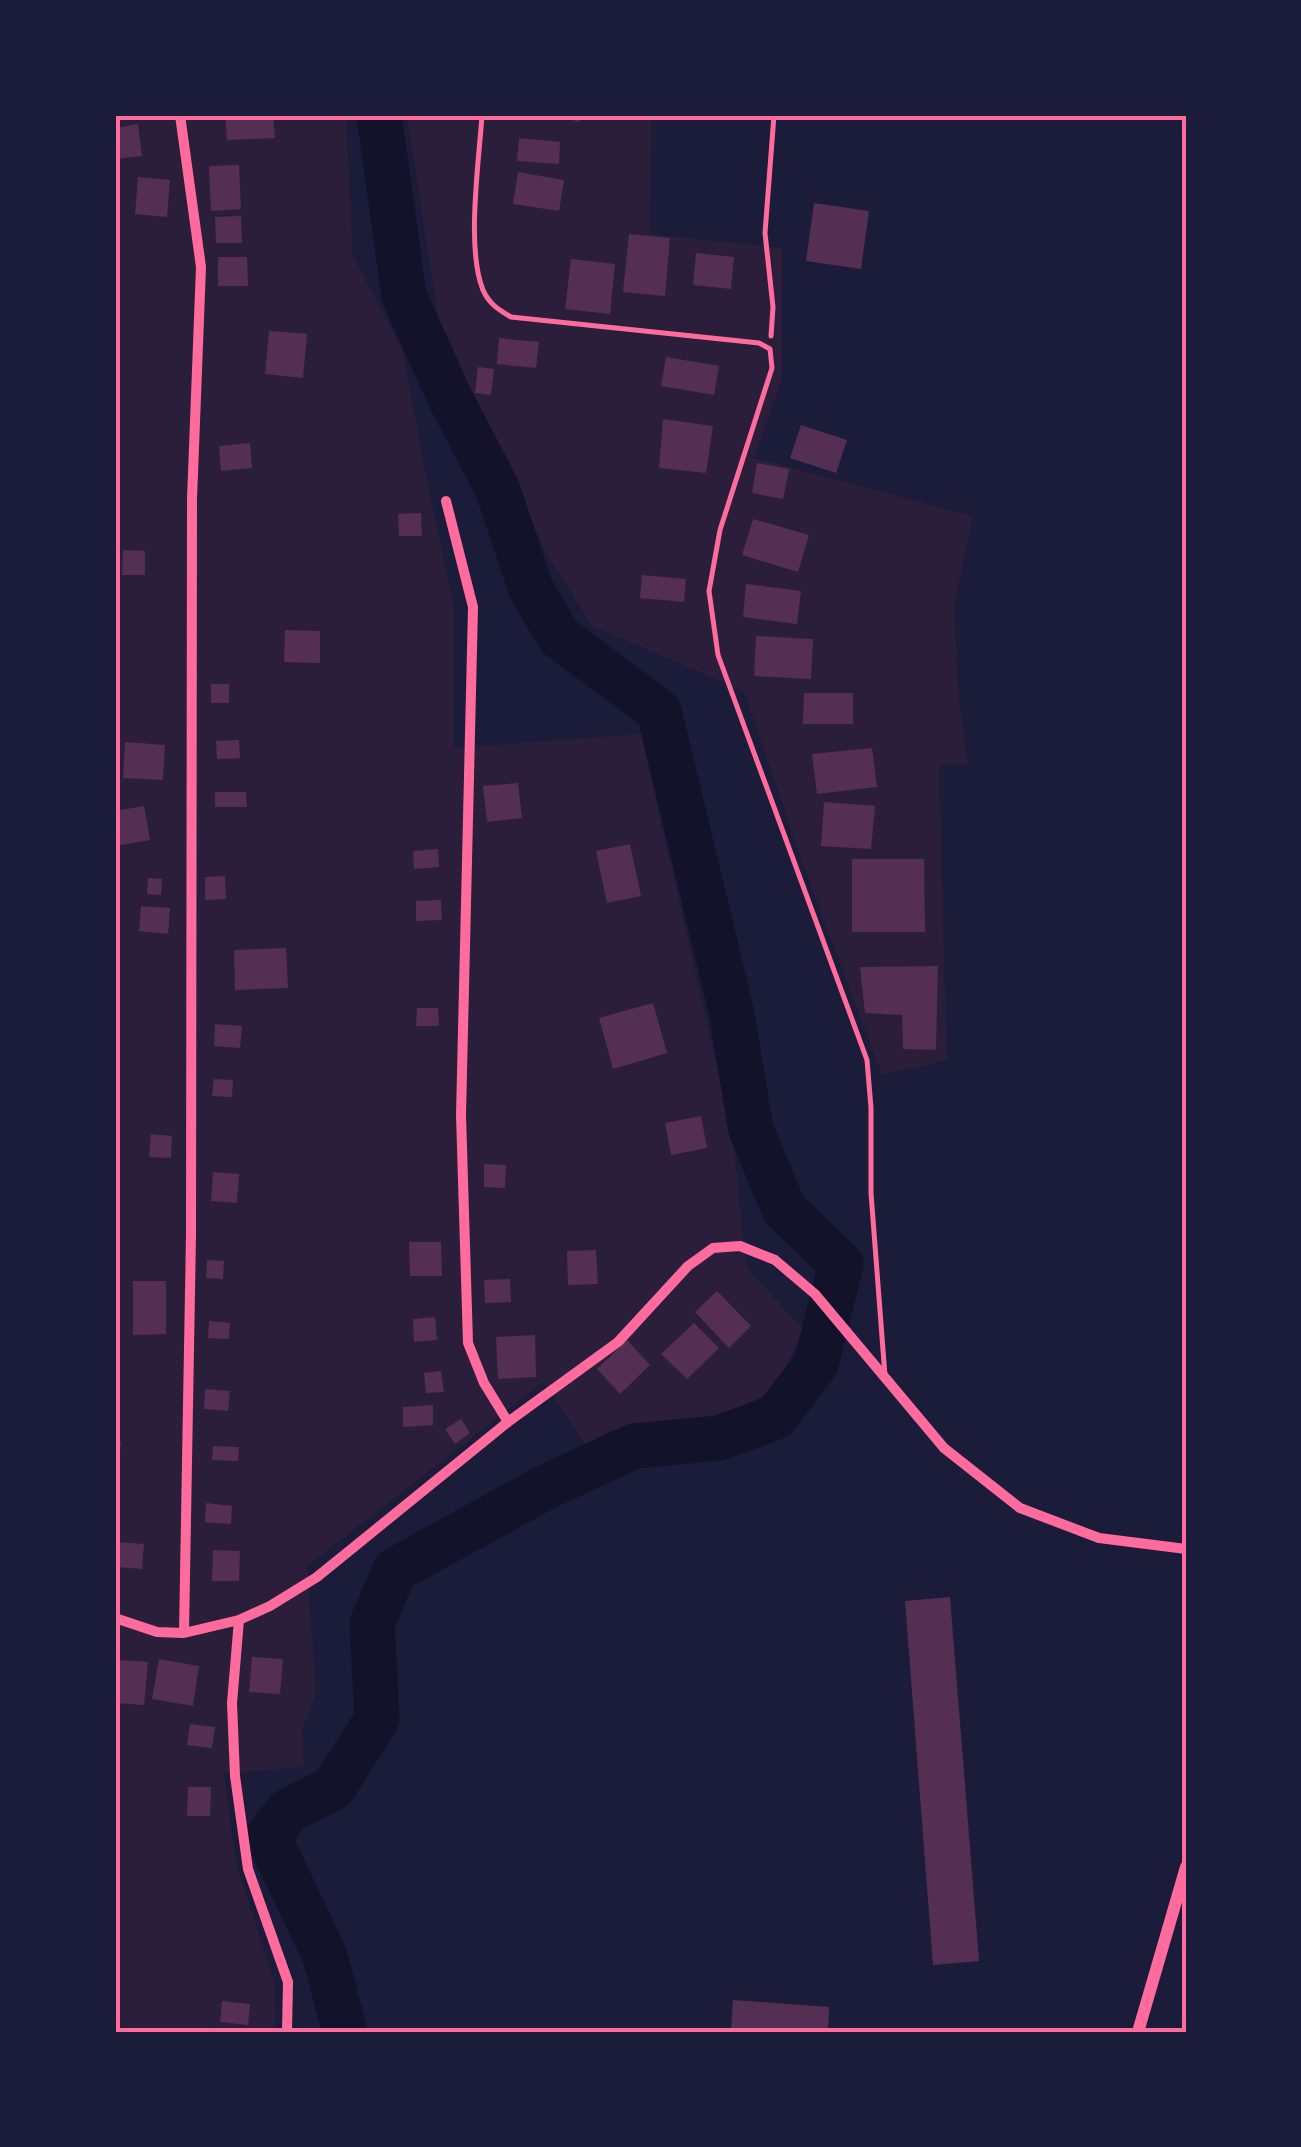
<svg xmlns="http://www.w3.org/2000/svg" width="1301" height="2147" font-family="Commissioner,sans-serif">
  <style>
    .green { fill: #2a1e3b }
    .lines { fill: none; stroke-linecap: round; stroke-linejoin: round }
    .river { stroke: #12122b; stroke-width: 45 }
    .building { fill: #542f53 }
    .path { stroke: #ff6b9d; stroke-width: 5 }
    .service { stroke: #ff6b9d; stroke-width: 5 }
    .minor { stroke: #ff6b9d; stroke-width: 10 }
    .tertiary { stroke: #ff6b9d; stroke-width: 12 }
    .neatline { fill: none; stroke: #ff6b9d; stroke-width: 4 }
  </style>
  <rect width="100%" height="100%" fill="#1b1b3a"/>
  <path class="green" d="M115,115H346L353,256L403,352L426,475L454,607V748L641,734L733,1137L746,1267L804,1330L776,1389L717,1420L588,1449L543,1382L307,1566L316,1694L302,1729L304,1767L224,1773L236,1863L274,1981L276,2032H115Z
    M407,115H652L649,234L782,248V379L754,458L973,516L954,606L959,699L968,763L939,766L947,1060L882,1075L803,864L744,691L592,626L548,556L441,337Z"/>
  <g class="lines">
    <path class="river" d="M345,2032L325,1956L268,1836L288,1811L334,1787L377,1719L372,1623L395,1570L544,1488L634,1446L719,1438L776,1417L816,1364L841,1264L784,1209L751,1130L731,1010L659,711L559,637L531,589L497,488L450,398L404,296L381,129L378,115"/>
  </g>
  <path class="building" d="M225,115H273L275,138L227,140Z
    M556,115H580L579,122Z
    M138,124L142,156L115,159V128Z
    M519,138L560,142L559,164L517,161Z
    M239,165L241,209L211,211L209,166Z
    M518,172L564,180L559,211L513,204Z
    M138,177L170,180L167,217L135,214Z
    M814,203L869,211L861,269L806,261Z
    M241,216L242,243H216L215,217Z
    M629,234L670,238L665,296L623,292Z
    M696,253L734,257L731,289L693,285Z
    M218,257H247L248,286H218Z
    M571,259L615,264L610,314L565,309Z
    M269,331L307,334L303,378L265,374Z
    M499,338L539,342L536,368L497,364Z
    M666,357L719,366L714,395L661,386Z
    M478,367L494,369L491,395L475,393Z
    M663,419L713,426L706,473L659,468Z
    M801,425L847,440L836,473L790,458Z
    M250,443L252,468L221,471L219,446Z
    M757,463L789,469L783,499L752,493Z
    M421,513L422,536H399L398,514Z
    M753,519L809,535L798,572L742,555Z
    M123,550L145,551V575H122Z
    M642,575L686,579L684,602L640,598Z
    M746,584L801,591L797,624L743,617Z
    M285,630L320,631V663L284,662Z
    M756,636L813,639L811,679L754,676Z
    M211,684H229V703H211Z
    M804,693H853V724H803Z
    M239,740L240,758L217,759L216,741Z
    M125,742L165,745L163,780L123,778Z
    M872,748L877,787L817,794L812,754Z
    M518,783L522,818L487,822L483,786Z
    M215,792H246L247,807H215Z
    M824,802L875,806L871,849L821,846Z
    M144,806L150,840L115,846V811Z
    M630,844L641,896L607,903L596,851Z
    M438,849L439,867L414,869L413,851Z
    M852,859H924L925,932H852Z
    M225,876L226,899L205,900V877Z
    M148,878L162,879L161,895L147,894Z
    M441,900L442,920L416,921V901Z
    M141,906L170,908L168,934L139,931Z
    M286,948L288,988L235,990L234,950Z
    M938,966L936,1050L903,1049L902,1015L865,1013L860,967Z
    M653,1003L667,1053L613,1069L599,1018Z
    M417,1008H438L439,1026H416Z
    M215,1024L242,1026L240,1048L214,1046Z
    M214,1079L233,1080L232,1097L212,1096Z
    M701,1116L707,1148L671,1155L665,1123Z
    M151,1134L172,1136L171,1158L149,1157Z
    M484,1164L506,1165L505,1188L484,1187Z
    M213,1172L239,1174L237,1203L211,1201Z
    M409,1242H441L442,1276H410Z
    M596,1250L598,1284L568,1285L567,1251Z
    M207,1260L224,1261L223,1279L206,1278Z
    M510,1279L511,1302L485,1303L484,1280Z
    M133,1281H166V1334L133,1335Z
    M717,1291L751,1326L729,1348L695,1312Z
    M435,1317L437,1340L414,1342L413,1319Z
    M209,1321L230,1323L229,1339L208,1338Z
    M694,1323L719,1348L687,1379L661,1354Z
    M535,1335L536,1377L498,1379L496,1337Z
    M627,1340L650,1365L620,1394L597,1369Z
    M441,1371L444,1392L426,1393L424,1373Z
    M205,1389L230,1391L228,1411L204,1409Z
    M433,1405V1425L403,1427V1407Z
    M461,1419L470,1433L455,1444L445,1429Z
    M115,1442H121L118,1472H115Z
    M213,1446L239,1447L238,1461L212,1460Z
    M206,1503L232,1506L231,1524L205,1522Z
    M115,1542L144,1544L142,1569L115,1567Z
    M213,1550L240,1551L239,1581H212Z
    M950,1597L979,1961L933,1965L905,1601Z
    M252,1657L283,1659L280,1694L249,1692Z
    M159,1659L199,1666L193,1706L152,1699Z
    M117,1660L148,1662L144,1705L115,1703Z
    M190,1724L215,1727L212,1748L187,1745Z
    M188,1787H211L210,1816H187Z
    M733,2000L829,2007L828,2032L731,2030Z
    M222,2001L250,2004L248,2025L220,2022Z"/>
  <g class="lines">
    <path class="path" d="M771,336L773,307L765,233L774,115"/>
    <path class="service" d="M482,115C479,162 466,248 483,290C489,304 499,310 511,317L759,343L770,349L772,368L720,530L709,591L718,655L867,1060L871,1108V1193L885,1376"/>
    <path class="minor" d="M180,115L201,267L192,499L191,1235L184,1633
      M446,501L473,607L461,1115L468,1343L484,1383L508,1422
      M115,1618L157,1632L184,1633L239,1620L270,1606L317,1577L508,1422L618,1342L688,1266L713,1248L740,1246L775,1260L815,1294L944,1448L1020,1508L1099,1538L1186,1549
      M239,1620L232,1703L235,1776L248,1869L288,1982L287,2032"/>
    <path class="tertiary" d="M1138,2032L1186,1867"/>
  </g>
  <rect width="1301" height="2147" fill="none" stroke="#1b1b3a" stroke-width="235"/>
  <rect x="118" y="118" width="1066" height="1912" class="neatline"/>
</svg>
